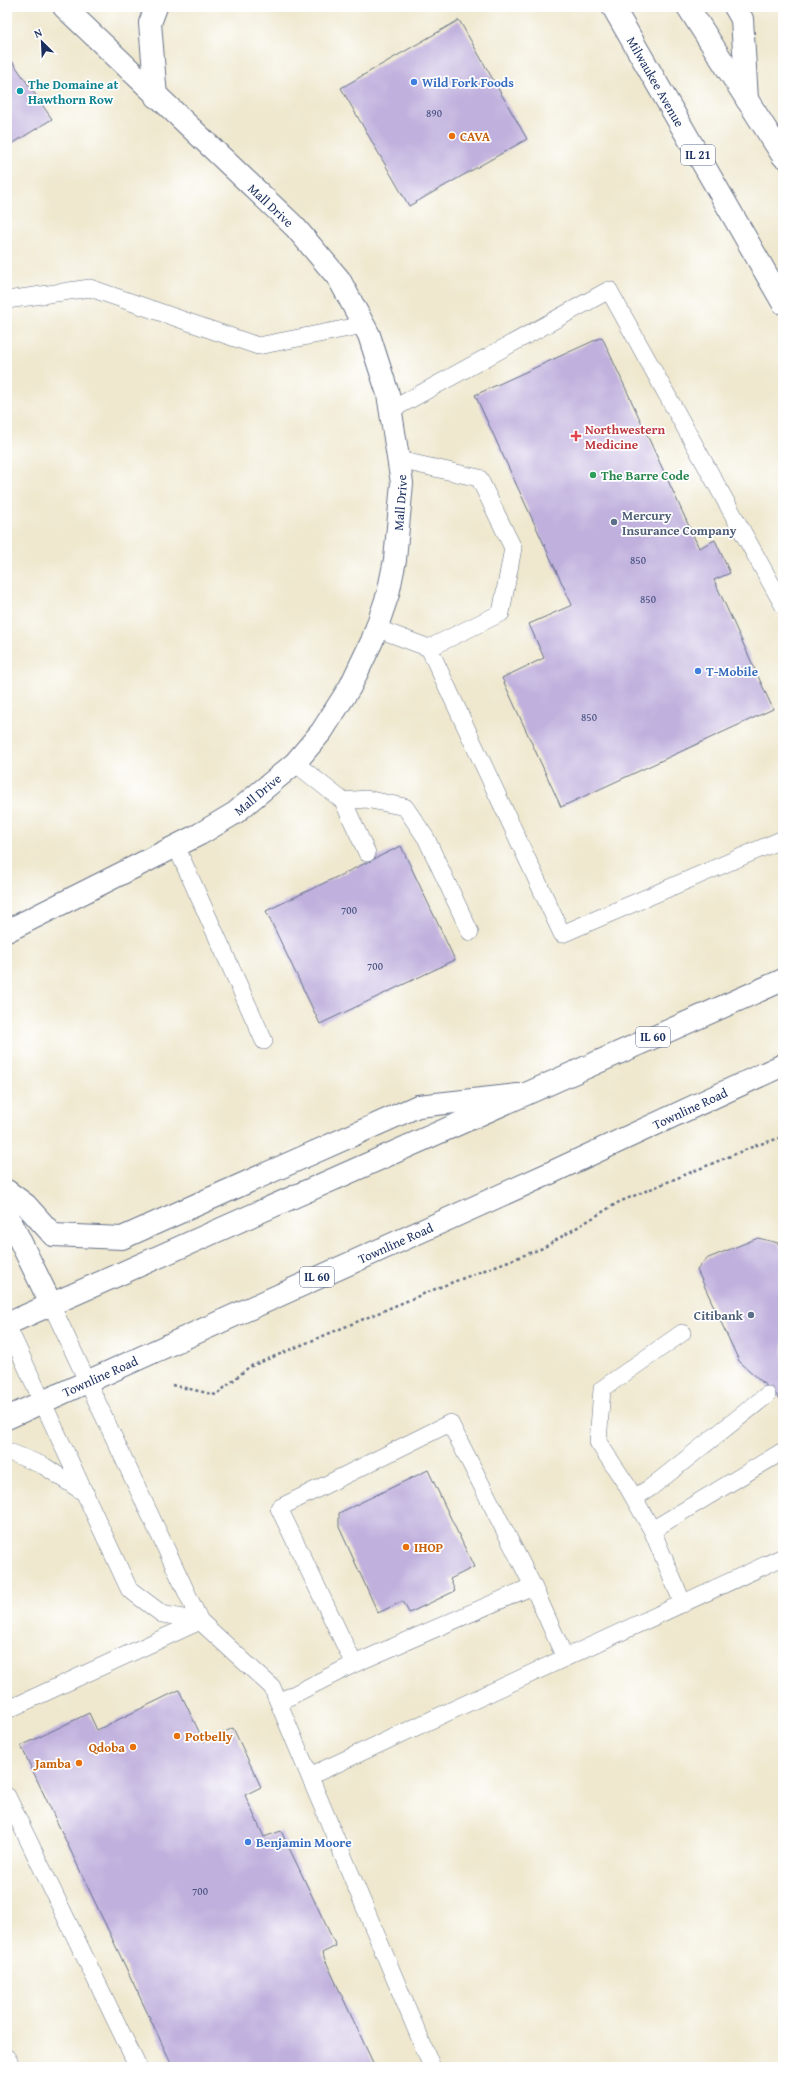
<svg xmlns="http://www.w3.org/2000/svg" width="790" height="2074" font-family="'Gentium Book Plus',serif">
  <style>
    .building { fill: #c0b0dd }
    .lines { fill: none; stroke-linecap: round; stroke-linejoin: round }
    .lane-casing { stroke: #657086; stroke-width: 18 }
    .secondary-casing { stroke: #657086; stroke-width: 24 }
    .primary-casing { stroke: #657086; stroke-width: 24 }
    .path { stroke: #657086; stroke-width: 2.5; stroke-dasharray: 3 3; stroke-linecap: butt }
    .lane { stroke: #fff; stroke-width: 17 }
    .secondary { stroke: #fff; stroke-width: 22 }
    .primary { stroke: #fff; stroke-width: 22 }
    .shop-dot { fill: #3f7fe0; stroke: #fff; stroke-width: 1.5 }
    .culture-dot { fill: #0f9aa8; stroke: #fff; stroke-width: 1.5 }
    .food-dot { fill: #e8710a; stroke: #fff; stroke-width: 1.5 }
    .health-dot { fill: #e0444e; stroke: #fff; stroke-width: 1.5 }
    .leisure-dot { fill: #2e9e5b; stroke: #fff; stroke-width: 1.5 }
    .service-dot { fill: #5c6f8a; stroke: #fff; stroke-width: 1.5 }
    .labels { text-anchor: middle; stroke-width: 3.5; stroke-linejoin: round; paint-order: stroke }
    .number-label { font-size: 11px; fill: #444f7e }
    .shield { fill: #fff; stroke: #5f6d8e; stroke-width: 1 }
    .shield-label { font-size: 12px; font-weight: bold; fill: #1b2f5e }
    .shop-label { font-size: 13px; font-weight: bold; fill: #366cbe; stroke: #fff; text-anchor: start }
    .street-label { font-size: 13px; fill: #1b2f5e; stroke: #fff }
    .culture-label { font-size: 13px; font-weight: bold; fill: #0d838f; stroke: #fff; text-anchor: start }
    .food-label { font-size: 13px; font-weight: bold; fill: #c56008; stroke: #fff; text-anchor: start }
    .health-label { font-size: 13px; font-weight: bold; fill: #be3a42; stroke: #fff; text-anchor: start }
    .leisure-label { font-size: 13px; font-weight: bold; fill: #27864d; stroke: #fff; text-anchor: start }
    .service-label { font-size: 13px; font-weight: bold; fill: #4e5e75; stroke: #fff; text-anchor: start }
  </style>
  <rect width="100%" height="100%" fill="#fff"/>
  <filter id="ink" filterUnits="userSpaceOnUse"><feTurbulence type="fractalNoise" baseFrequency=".025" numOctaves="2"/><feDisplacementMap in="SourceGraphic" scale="8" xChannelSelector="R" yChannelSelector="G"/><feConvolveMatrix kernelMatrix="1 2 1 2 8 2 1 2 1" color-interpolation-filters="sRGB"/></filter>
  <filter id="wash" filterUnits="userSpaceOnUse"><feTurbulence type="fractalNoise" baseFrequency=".012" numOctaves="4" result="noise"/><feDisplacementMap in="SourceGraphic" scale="16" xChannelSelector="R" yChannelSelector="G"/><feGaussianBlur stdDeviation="0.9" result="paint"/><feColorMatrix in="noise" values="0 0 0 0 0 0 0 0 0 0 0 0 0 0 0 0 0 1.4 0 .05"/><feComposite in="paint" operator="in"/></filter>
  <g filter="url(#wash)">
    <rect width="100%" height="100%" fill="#efe8cf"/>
    <g id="blocks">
      <path class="building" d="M459,20L527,139L409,206L341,88Z
        M12,61L52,119L7,147V63Z
        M602,337L699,548L715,540L730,573L714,580L773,709L561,807L502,678L544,658L529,624L572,605L475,395Z
        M401,846L455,960L320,1024L266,911Z
        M758,1238L778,1243L783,1252V1401L739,1361L697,1270L706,1259Z
        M428,1470L474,1567L450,1579L455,1591L409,1613L403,1601L378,1613L339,1527V1513Z
        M179,1690L204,1742L233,1728L261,1787L245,1795L264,1837L281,1831L336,1946L322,1953L375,2067H173L21,1746L89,1713L97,1730Z"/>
    </g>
  </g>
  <g filter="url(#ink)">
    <use href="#blocks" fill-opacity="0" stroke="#657086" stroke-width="1"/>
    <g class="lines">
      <g class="lane-casing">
        <path id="lane" d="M7,300L90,288L258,346L364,325
          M391,410L609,290L783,605
          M399,460L479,478L513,548L501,613L429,648
          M376,628L429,648L562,934L783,839
          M295,763L343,801L366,799L405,807L426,838L470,932
          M343,801L367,853
          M176,846L264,1041
          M7,1325L129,1589L162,1614L200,1621L51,1304
          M7,1451L44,1466L86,1494
          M634,1498L650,1488L767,1395
          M652,1530L626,1484L598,1442L602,1389L682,1333
          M533,1586L565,1658
          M683,1604L652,1530L783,1451
          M279,1702L354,1664L533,1586L450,1423L279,1508L354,1664
          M7,1710L200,1621L272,1687L432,2067
          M310,1776L783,1557
          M7,1796L138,2067
          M7,2058L12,2067"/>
      </g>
      <g class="secondary-casing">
        <g id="secondary">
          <path d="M156,97L150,23L156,7"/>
          <path id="s1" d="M7,931L200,834L235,813L295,763L322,731L350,687L372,641L388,594L395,560L402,483L388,394L369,335L339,279L295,227L64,7"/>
          <path d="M7,1191L26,1205L53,1235L122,1238L418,1106L518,1095"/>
          <path d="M7,1214L51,1304"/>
        </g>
      </g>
      <g class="primary-casing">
        <g id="primary">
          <path id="s2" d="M613,7L783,303"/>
          <path d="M688,7L783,156"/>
          <path d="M735,7L742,19L747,100"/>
          <path d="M7,1324L783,980"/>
          <path id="s3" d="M7,1418L548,1174L783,1065"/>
        </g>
      </g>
      <path class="path" d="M172,1385L216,1395L249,1367L440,1287L543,1248L619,1202L757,1145L783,1137"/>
      <use href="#lane" class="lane"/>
      <use href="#secondary" class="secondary"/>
      <use href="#primary" class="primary"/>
    </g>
  </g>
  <g class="shop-dot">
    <circle cx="414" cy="82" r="4"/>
    <circle cx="698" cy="671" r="4"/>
    <circle cx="248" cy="1842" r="4"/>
  </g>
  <circle class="culture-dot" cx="20" cy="91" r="4"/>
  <g class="food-dot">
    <circle cx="452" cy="136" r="4"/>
    <circle cx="406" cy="1547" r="4"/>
    <circle cx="177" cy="1736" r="4"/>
    <circle cx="133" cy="1747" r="4"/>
    <circle cx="79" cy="1763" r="4"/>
  </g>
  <path class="health-dot" d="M574 430h4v4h4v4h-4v4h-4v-4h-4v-4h4z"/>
  <circle class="leisure-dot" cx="593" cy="475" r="4"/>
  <g class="service-dot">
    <circle cx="614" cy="522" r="4"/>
    <circle cx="751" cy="1315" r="4"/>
  </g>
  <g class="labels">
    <g class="number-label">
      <text x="434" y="117">890</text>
      <text x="638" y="564">850</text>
      <text x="648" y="603">850</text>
      <text x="589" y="721">850</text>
      <text x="349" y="914">700</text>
      <text x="375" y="970">700</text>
      <text x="200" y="1895">700</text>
    </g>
    <g class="shield">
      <rect x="681" y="145" width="34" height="20" rx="3"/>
      <rect x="636" y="1027" width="34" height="20" rx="3"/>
      <rect x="300" y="1267" width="34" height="20" rx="3"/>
    </g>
    <g class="shield-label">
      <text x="698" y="159">IL 21</text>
      <text x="653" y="1041">IL 60</text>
      <text x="317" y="1281">IL 60</text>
    </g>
    <g class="shop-label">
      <text x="422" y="87">Wild Fork Foods</text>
      <text x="706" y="676">T-Mobile</text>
      <text x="256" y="1847">Benjamin Moore</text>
    </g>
    <g class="street-label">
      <text dy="5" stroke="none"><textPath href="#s2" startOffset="86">Milwaukee Avenue</textPath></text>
      <text transform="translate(271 205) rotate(43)" y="5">Mall Drive</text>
      <text dy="5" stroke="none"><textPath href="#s1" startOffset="622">Mall Drive</textPath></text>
      <text dy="5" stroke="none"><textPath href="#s1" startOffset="286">Mall Drive</textPath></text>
      <text dy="5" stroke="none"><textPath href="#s3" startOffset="750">Townline Road</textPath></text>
      <text dy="5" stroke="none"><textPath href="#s3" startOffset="426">Townline Road</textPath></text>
      <text dy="5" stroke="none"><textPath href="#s3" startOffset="102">Townline Road</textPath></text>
    </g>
    <g class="culture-label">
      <text x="28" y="89">The Domaine at<tspan x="28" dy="15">Hawthorn Row</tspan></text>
    </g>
    <g class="food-label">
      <text x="460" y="141">CAVA</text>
      <text x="414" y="1552">IHOP</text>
      <text x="185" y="1741">Potbelly</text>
      <text x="125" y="1752" text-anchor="end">Qdoba</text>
      <text x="71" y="1768" text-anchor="end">Jamba</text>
    </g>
    <g class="health-label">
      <text x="585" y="434">Northwestern<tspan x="585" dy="15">Medicine</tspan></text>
    </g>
    <g class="leisure-label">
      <text x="601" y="480">The Barre Code</text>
    </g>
    <g class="service-label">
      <text x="622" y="520">Mercury<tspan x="622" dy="15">Insurance Company</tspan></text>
      <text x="743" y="1320" text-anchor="end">Citibank</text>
    </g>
  </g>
  <rect width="790" height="2074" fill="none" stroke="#fff" stroke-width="24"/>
  <g transform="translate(42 42) rotate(336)" stroke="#ffffff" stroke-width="3" paint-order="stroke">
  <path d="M0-3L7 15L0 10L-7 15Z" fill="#1b2f5e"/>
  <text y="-6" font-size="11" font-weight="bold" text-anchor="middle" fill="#1b2f5e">N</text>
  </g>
</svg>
